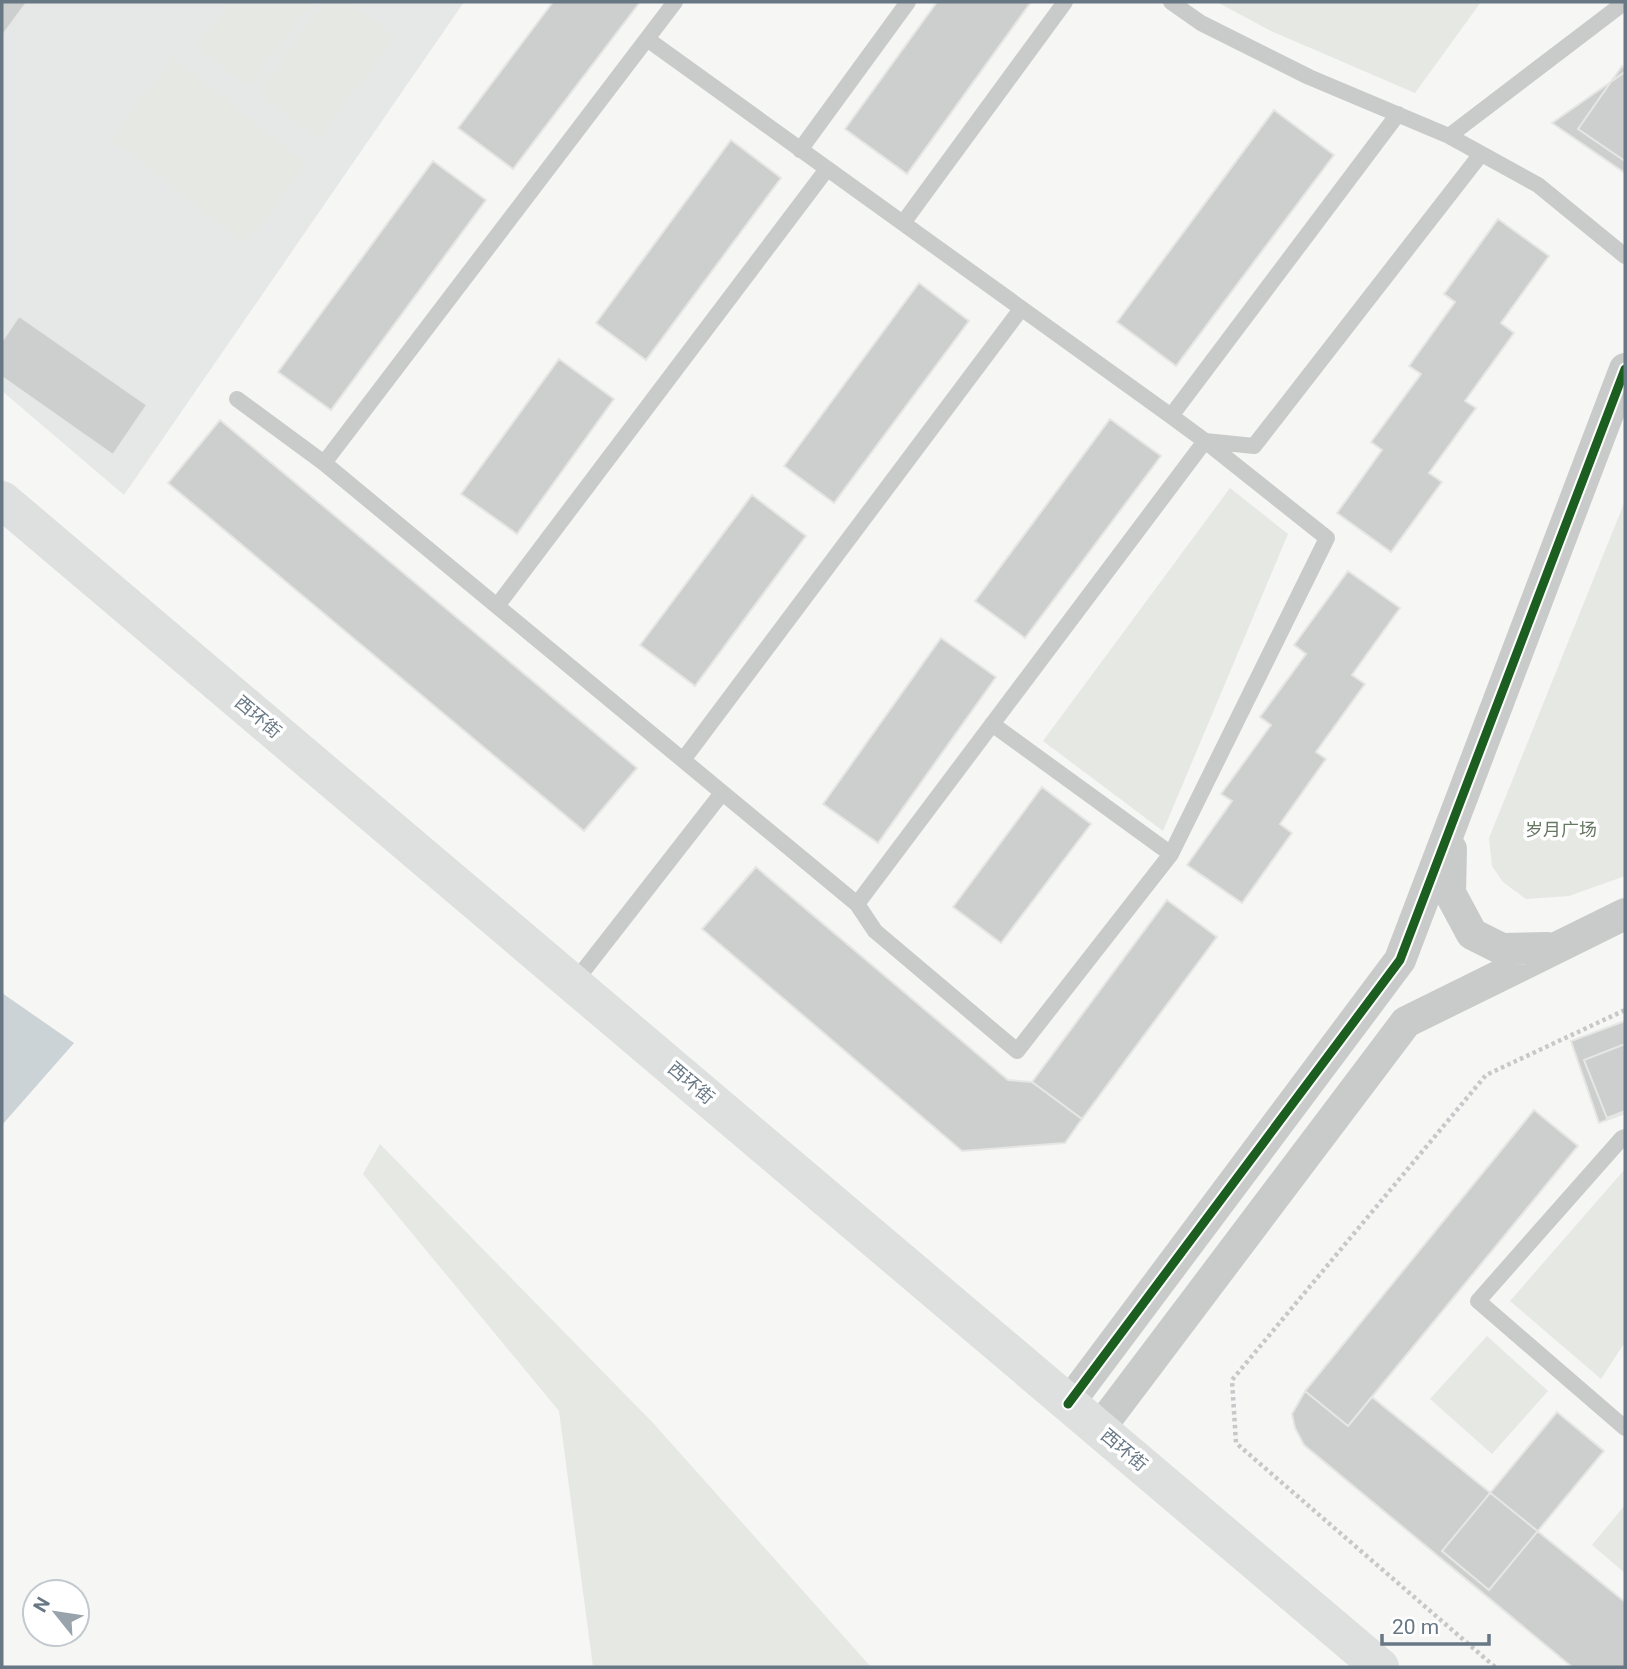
<svg xmlns="http://www.w3.org/2000/svg" width="1627" height="1669" font-family="Roboto,'Noto Sans SC',sans-serif">
  <style>
    .built { fill: #e6e8e8 }
    .green { fill: #e5e8e3 }
    .water { fill: #cbd3d6 }
    .building { fill: #cdcfcf; stroke: #e6e6e5; stroke-width: 2 }
    .lines { fill: none; stroke-linecap: round; stroke-linejoin: round }
    .path { stroke: #c6c8c9; stroke-width: 4.5; stroke-dasharray: 3.5 3.5; stroke-linecap: butt }
    .lane { stroke: #c9caca; stroke-width: 16 }
    .street { stroke: #c9caca; stroke-width: 32 }
    .secondary { stroke: #dedfdf; stroke-width: 38 }
    .cycleway-casing { stroke: #fff; stroke-width: 13 }
    .cycleway { stroke: #1b5e20; stroke-width: 9 }
    .labels { text-anchor: middle; stroke-width: 7; stroke-linejoin: round; paint-order: stroke }
    .street-label { font-size: 18px; fill: #677784; stroke: #fff }
    .park-label { font-size: 18px; fill: #667762; stroke: #fff }
  </style>
  <rect width="100%" height="100%" fill="#f6f6f5"/>
  <path class="built" d="M2,2H464L124,495L2,391Z"/>
  <path class="green" d="M230,2H312L247,87L195,48Z
    M325,2H350L396,36L318,139L257,92Z
    M1217,2H1481L1415,93L1271,31Z
    M172,58L307,163L246,244L110,139Z
    M1230,488L1288,534L1163,831L1043,741Z
    M1625,501V876L1569,896L1526,899L1503,882L1492,866L1489,838Z
    M380,1144L654,1424L871,1667H593L559,1411L363,1174Z
    M1625,1169V1342L1601,1379L1510,1301Z
    M1487,1336L1548,1391L1492,1454L1430,1399Z
    M1625,1505V1573L1592,1545Z"/>
  <path class="water" d="M2,993L74,1043L2,1125Z"/>
  <path class="building" d="M2,2H27L2,36Z
    M553,2H640L513,169L458,128Z
    M937,2H1031L907,174L845,129Z
    M1622,66L1625,68V161L1578,129Z
    M1625,72V173L1552,123Z
    M1274,110L1334,155L1176,366L1117,322Z
    M731,140L781,178L646,360L596,323Z
    M433,161L486,200L331,410L278,372Z
    M1498,219L1549,256L1501,323L1514,333L1465,401L1476,408L1429,473L1442,482L1391,552L1337,513L1382,450L1371,442L1421,374L1409,366L1455,302L1444,294Z
    M919,283L969,321L834,503L784,466Z
    M19,316L147,405L113,455L2,377V341Z
    M559,359L614,399L517,534L461,494Z
    M1110,419L1161,456L1025,638L975,601Z
    M220,420L637,768L584,831L168,483Z
    M752,495L806,536L695,686L640,645Z
    M1348,571L1400,608L1352,675L1365,684L1316,752L1326,759L1280,824L1292,833L1242,903L1187,865L1232,801L1221,794L1271,725L1260,717L1306,654L1294,645Z
    M941,638L996,677L878,843L823,804Z
    M1042,787L1091,824L1001,943L953,907Z
    M756,867L1008,1080L1032,1082L1082,1119L1065,1143L962,1151L702,929Z
    M1167,900L1217,937L1082,1119L1032,1082Z
    M1625,1021V1113L1599,1123L1571,1041Z
    M1625,1044V1111L1607,1118L1584,1060Z
    M1534,1110L1578,1146L1348,1426L1305,1391Z
    M1305,1391L1348,1426L1372,1397L1625,1602V1667H1572L1304,1445L1295,1428L1292,1414Z
    M1557,1412L1604,1451L1489,1590L1442,1551Z"/>
  <g class="lines">
    <path class="path" d="M1495,1667L1236,1443L1232,1380L1486,1075L1625,1010"/>
    <path class="lane" d="M1171,2L1201,23L1309,77L1449,136L1538,185L1625,256
      M647,39L1171,416
      M1449,136L1625,2
      M800,150L908,2
      M903,223L1065,2
      M237,399L324,463L857,904L1205,441L1171,416L1398,114
      M1205,441L1254,446L1481,154
      M324,463L675,2
      M497,606L827,169
      M992,724L1171,854
      M683,760L1021,309
      M857,904L875,931L1017,1051L1171,854L1327,538L1205,441
      M573,984L722,793
      M1625,1137L1622,1138L1478,1301L1625,1428"/>
    <path class="street" d="M1451,849L1450,893L1472,934L1502,949L1547,948
      M1068,1404L1400,960L1625,369
      M1099,1429L1406,1022L1625,914"/>
    <path class="secondary" d="M2,500L1380,1667"/>
    <g class="cycleway-casing">
      <path id="cycleway" d="M1068,1404L1400,960L1625,369"/>
    </g>
    <use href="#cycleway" class="cycleway"/>
  </g>
  <g class="labels">
    <g class="street-label">
      <text transform="translate(258 717) rotate(40)" y="6">西环街</text>
      <text transform="translate(691 1083) rotate(40)" y="6">西环街</text>
      <text transform="translate(1124 1450) rotate(40)" y="6">西环街</text>
    </g>
    <g class="park-label">
      <text x="1561" y="836">岁月广场</text>
    </g>
  </g>
  <rect width="1627" height="1669" fill="none" stroke="#677784" stroke-width="7"/>
  <g transform="translate(56 1613) rotate(300)"><circle r="33" fill="#ffffff" stroke="#c2c9ce" stroke-width="2"/>
  <path d="M0-5L12 26L0 18L-12 26Z" fill="#99a3ac"/>
  <text y="-10" font-size="19" font-weight="bold" text-anchor="middle" fill="#677784">N</text>
  </g>
  <path d="M1382 1634v10h107v-10" fill="none" stroke="#677784" stroke-width="3.5"/>
  <text x="1392" y="1634" font-size="21" fill="#677784" stroke="#ffffff" stroke-width="5" paint-order="stroke">20 m</text>
</svg>
